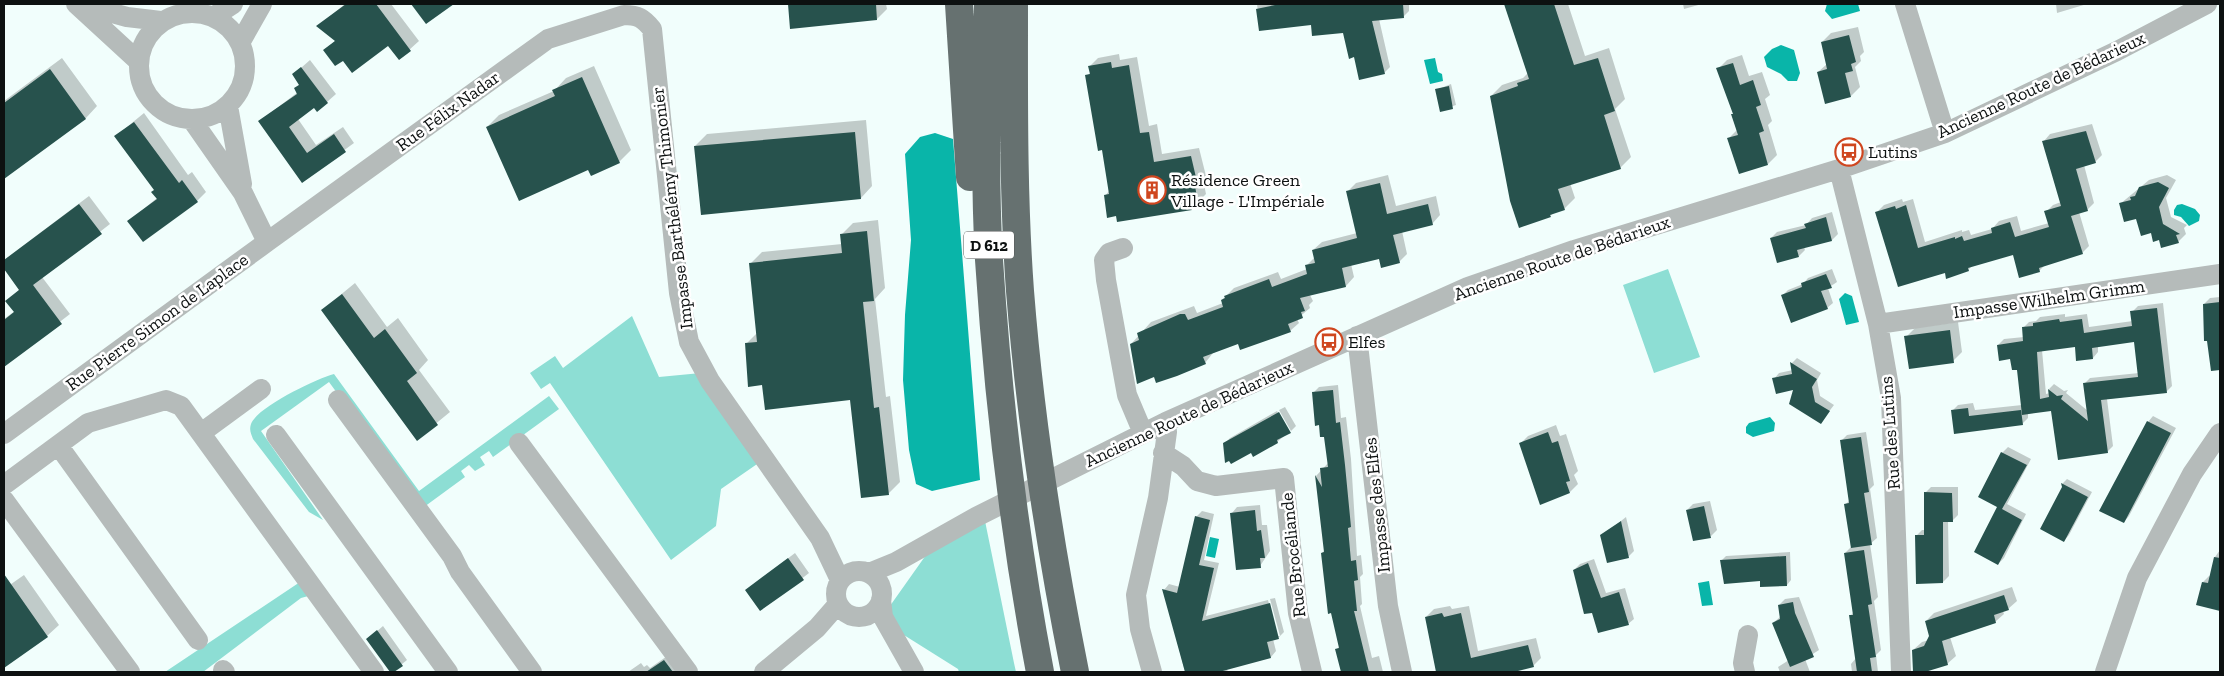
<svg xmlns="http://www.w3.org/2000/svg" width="2224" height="676" font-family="'Zilla Slab',serif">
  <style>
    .green { fill: #8dded4 }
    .water { fill: #09b5a9 }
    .shadow { fill: #0003; fill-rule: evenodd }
    .building { fill: #27524d; fill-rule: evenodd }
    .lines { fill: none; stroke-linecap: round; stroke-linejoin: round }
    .minor { stroke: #b5bbba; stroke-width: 20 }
    .highway { stroke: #667170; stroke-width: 28 }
    .labels { text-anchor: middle; stroke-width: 5; stroke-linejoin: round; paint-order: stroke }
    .shield { fill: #fff; stroke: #565858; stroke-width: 1 }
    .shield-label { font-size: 16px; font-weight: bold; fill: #0d1111 }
    .street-label { font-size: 18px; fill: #0d1111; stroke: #fff }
    .poi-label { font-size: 18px; fill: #0d1111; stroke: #fff; text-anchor: start }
  </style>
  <rect width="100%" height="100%" fill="#f1fefc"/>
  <path class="green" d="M1668,269L1700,357L1654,373L1623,285Z
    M632,316L659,377L701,373L760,462L721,489L716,526L671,560L550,383L541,389L530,373L555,356L563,368Z
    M334,374L419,491L549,396L559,409L493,457L489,451L480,457L485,465L475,471L469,465L461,471L465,477L424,507L420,506L329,382L261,431L323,520L309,512L253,439C251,434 249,430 251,424C257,407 316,379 334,374Z
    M985,521L1014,663L1016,672H959L958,669L880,620L926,555Z
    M300,582L312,595L301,598L203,672H165Z"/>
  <path class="water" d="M1827,4H1858L1860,11L1832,19L1825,11Z
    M1781,45L1794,50L1800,73L1797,81H1788L1781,74L1767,67L1764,57L1772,49Z
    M1435,58L1438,72L1442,74L1443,81L1430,84L1424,60Z
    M935,133L953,139L980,480L932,491L916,484L909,450L903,380L905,315L911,240L905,154L920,137Z
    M2182,204L2195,209L2200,215L2199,221L2189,226L2181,217L2174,215V210L2177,205Z
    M1845,293L1852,296L1859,322L1846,325L1839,299Z
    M1770,417L1775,423L1774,431L1753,437L1746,433V427L1749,423Z
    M1210,537L1219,539L1215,558L1206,556Z
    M1709,581L1713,605L1702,606L1698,583Z"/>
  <path class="shadow" d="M345,4H391L419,41L399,59L388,44L343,59L325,50L336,40L318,26Z
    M789,4H886L887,9L877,19L791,28Z
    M1257,4H1409V11L1403,17L1379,19L1390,67L1384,73L1355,56L1344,31L1312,24L1260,30Z
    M1506,4H1568L1585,56L1609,48L1625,99L1615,109L1631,157L1620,168L1570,183L1575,198L1564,209L1555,212L1550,216L1491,96L1502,85L1523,78L1528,73Z
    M1683,4H1702L1684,9Z
    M2056,4H2087L2057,13Z
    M1858,27L1864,52L1860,56L1861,61L1855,67L1860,87L1851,96L1818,72L1827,64L1822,42L1831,33Z
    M1119,54L1120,60L1137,57L1149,126L1157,124L1162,154L1199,148L1206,176L1203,179L1206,194L1191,209L1117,215L1105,196L1109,191L1103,149L1087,76L1091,72L1090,66L1098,58Z
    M1742,55L1749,76L1762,72L1770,95L1765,99L1772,121L1768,125L1777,155L1768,164L1729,138L1737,130L1734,113L1718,69L1727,60Z
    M62,58L97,106L86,118L4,178V101Z
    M310,60L336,94L327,102L315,106L298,119L316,145L343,127L354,143L302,181L260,121L298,92L295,88L300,84L293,75Z
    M594,66L631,150L619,162L589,169L487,127L499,115L554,91L566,78Z
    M1451,84L1456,105L1441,110L1436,90Z
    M144,113L188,175L192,172L206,192L197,201L129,221L157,198L155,190L116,136Z
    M866,120L872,186L861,198L695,146L707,134Z
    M2092,124L2102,155L2095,162L2084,165L2094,203L2087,210L2079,212L2089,246L2082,253L2046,264L2039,271L2013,253L1973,265L1968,270L1945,271L1899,285L1877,212L1884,205L1902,199L1903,202L1913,199L1925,242L1962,230V232L1969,230L1971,235L1992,229L1999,221L2017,216L2021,231L2049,223L2046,212L2053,205L2061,202L2044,141L2050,134Z
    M1388,175L1396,206L1436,196L1440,215L1432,224L1402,231L1407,254L1399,262L1380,257L1351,264L1354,277L1346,286L1310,295L1313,301L1309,305L1310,308L1297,319L1299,323L1290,331L1238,342L1213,353L1205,363L1155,376L1131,344L1151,322L1194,306L1197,313L1223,303L1222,300L1234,288L1278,272L1281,279L1307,269L1306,266L1315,257L1313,250L1322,242L1357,233L1347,192L1356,183Z
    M2167,175L2176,180L2166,198L2171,217L2187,225L2184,228L2186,234L2178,242L2160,238L2120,204L2149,180Z
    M89,196L110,224L42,277L70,314L4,365V319L15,311L7,301L20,289L4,267V260Z
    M1832,212L1838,234L1832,240L1804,247L1805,250L1799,256L1771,238L1777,232L1806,225L1812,218Z
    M878,220L885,288L875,299L886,397L890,396L900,482L888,494L852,398L764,384L746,344L758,332L750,264L762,252L842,244L841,235L853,223Z
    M1832,269L1837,282L1828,288L1833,303L1827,308L1782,296L1788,290L1803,284L1808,278Z
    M355,283L387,327L398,318L428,360L419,370L450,412L417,439L322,310Z
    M2220,297V354L2210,355L2204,304L2210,298Z
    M2163,303L2172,386L2166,392L2107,399L2113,446L2107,452L2052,410L2028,413V418L2022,424L1955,432L1952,411L1958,405L1973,403L1975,410L2022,405L2018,368L2012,358L1998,345L2004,339L2024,337L2023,328L2029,322L2036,321L2040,317L2065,314V317L2087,314L2089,327L2133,321L2132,312L2138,306ZM2135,341L2139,373L2090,378L2084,384L2088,411L2066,393L2068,390L2064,391L2054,384L2049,389L2050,393L2046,394L2042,350L2076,345L2093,358L2098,352V346Z
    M1958,322L1962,352L1953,361L1906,337L1915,328Z
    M1797,358L1821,373L1817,380L1820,396L1834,405L1821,422L1794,389L1774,379L1779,373L1793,370L1792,363Z
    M1338,385L1341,418L1346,417L1351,459L1357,556L1361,555L1363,574L1360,577L1362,604L1360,606L1372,658L1379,656L1383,672H1342L1337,649L1340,646L1322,553L1325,550L1316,476L1329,462L1325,435L1320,424L1313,393L1319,387Z
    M1285,407L1296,426L1291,431L1279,410Z
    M1277,411L1289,432L1277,442L1251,451L1224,444L1230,438Z
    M2153,416L2176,428L2129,516L2124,522L2148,422Z
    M1556,425L1560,436L1566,434L1578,471L1574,475L1578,484L1570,492L1520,444L1528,436Z
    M1866,432L1874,485L1870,489L1877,538L1870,544L1878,597L1874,601L1881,650L1876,655L1878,672H1852L1851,664L1856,658L1850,616L1854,612L1845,553L1851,547L1846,504L1850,500L1841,441L1847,435Z
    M2008,447L2031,459L2007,504L2026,514L2004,558L1998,564L1999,507L1980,496L2002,453Z
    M2067,479L2092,492L2069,535L2064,541L2062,484Z
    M1931,487H1958V515L1952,521H1948L1949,576L1943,582L1916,536L1922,530H1926L1925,493Z
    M1710,501L1717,530L1711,536L1687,510L1693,504Z
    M1260,505L1262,525H1267L1270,551L1260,566L1232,513L1237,507Z
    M1202,511L1214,514L1204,560L1219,563L1206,616L1268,600L1277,636H1280L1270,599L1275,598L1284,632L1278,638L1273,639L1276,651L1271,657L1227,669L1228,672H1185L1164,590L1169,584L1180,587L1196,517Z
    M1626,517L1634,551L1628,557L1602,536Z
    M2220,550V610L2198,605L2203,582L2209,576L2211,577L2215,557Z
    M1790,552L1791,580L1787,585L1761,580L1722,560L1726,556Z
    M795,553L809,573L761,610L746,590Z
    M1594,559L1606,593L1625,588L1634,619L1628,624L1593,611L1574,570L1580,564Z
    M24,575L59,625L47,636L4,667V589Z
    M2012,587L2017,601L2008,609L2003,611L2004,614L1995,622L1950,637L1956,656L1947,664L1915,672L1913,650L1922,642L1929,640L1931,636L1926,621L1934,613Z
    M1799,597L1819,650L1805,659L1810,672H1780L1778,667L1789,660L1773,623L1781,616L1779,605L1785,599Z
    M1450,606L1452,609L1469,606L1478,651L1536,638L1541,658L1533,666L1509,672H1437L1426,617L1434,609Z
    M383,626L407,660L392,672L368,639Z
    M673,652L691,672H628L641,663L644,667L647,665L650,668Z"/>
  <path class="building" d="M346,4H376L411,51L399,60L388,46L352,73L343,61L335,66L323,50L335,41L316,26Z
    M411,4H454L426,24Z
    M788,4H876L877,20L790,29Z
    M1280,4H1403L1404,18L1372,21L1385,74L1359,80L1354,57L1349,59L1343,33L1312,36L1311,25L1259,31L1256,9Z
    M1504,4H1554L1574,65L1598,58L1615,111L1604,115L1621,169L1558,189L1565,210L1550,215L1551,217L1519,228L1510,201L1490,96L1518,86L1517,83L1529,79Z
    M1849,35L1856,62L1851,64L1853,71L1845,73L1851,97L1825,104L1817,72L1827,69L1821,42Z
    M1111,62L1112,68L1129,65L1140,133L1149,132L1154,162L1191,156L1198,186H1195L1198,203L1191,204L1192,210L1117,222L1116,216L1107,218L1104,195L1109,194L1102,150L1098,151L1085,75L1090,74L1088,66Z
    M1733,63L1740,85L1753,80L1761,105L1756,107L1764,131L1759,133L1768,165L1739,174L1727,138L1738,135L1731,114H1733L1716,68Z
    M301,67L328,103L317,112L314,108L289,127L307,153L334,134L346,152L302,183L258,121L297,94L294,88L299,85L292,74Z
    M50,69L86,119L4,179V103Z
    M582,77L620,163L591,176L588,170L519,201L486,127L555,96L552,90Z
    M1449,86L1453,109L1440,112L1435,89Z
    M134,122L179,183L182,180L198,202L143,242L127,221L157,199L151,192L154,190L114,136Z
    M2086,131L2096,163L2076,169L2088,211L2071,216L2083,254L2039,268L2040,272L2019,278L2013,255L1968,268L1969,271L1946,279L1945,273L1898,287L1875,212L1895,206L1896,209L1906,205L1918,248L1955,237V239L1962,236L1964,241L1992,233L1991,228L2010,222L2015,237L2049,227L2044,211L2061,206L2042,141Z
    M855,132L861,199L701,215L694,146Z
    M2158,182L2169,188L2159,207L2163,224L2180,234L2176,235L2179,243L2161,248L2159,240L2153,242L2151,233L2141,236L2136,219L2124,222L2119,203L2131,200L2130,197L2135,196L2139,187Z
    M1380,183L1387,214L1428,204L1433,225L1393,235L1400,263L1381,268L1379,259L1342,268L1346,287L1300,298L1305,311L1301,312L1303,318L1288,324L1291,332L1240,350L1238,344L1203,357L1206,364L1177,376L1156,383L1154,377L1137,384L1130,344L1139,340L1137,333L1180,314H1185L1188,320L1223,307L1221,300L1225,298L1224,296L1269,279L1272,287L1307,274L1305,265L1315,263L1312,250L1357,238L1346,191Z
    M79,204L102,234L33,285L62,324L4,367V320L14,312L5,301L19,290L4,269V260Z
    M1826,217L1832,241L1797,250L1799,257L1777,263L1770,238L1806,228L1804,224Z
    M867,231L874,301L863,302L874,408L879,407L889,495L861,498L850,400L765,410L762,385L748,387L745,343L757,342L749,263L842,253L840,234Z
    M1826,274L1832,288L1821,291L1828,309L1791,323L1781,295L1802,287L1801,283Z
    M342,294L374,338L385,329L417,373L407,381L438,425L417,441L321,310Z
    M2220,302V370L2211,371L2207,341H2204L2203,304Z
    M2157,308L2167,393L2101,400L2108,453L2058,460L2051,411L2022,415L2017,370H2012L2010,359L1999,361L1997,345L2023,341L2022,327L2033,326V323L2059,319L2060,322L2082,319L2084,333L2132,326L2130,311ZM2134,342L2138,377L2083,383L2088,421L2061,399L2063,395L2057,396L2048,389L2049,397L2040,399L2037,352L2075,347L2076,361L2093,359L2092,348Z
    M1950,330L1954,363L1909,369L1904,336Z
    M1790,362L1817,379L1812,387L1815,402L1830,411L1821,424L1789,404L1793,390L1776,394L1772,378L1792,374Z
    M1333,390L1336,423L1340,422L1345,465L1351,527L1348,528L1351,561L1356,560L1358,580L1354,581L1357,611H1354L1369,672H1341L1335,649L1339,648L1331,613L1328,614L1321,553L1324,552L1315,475L1322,487L1320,468L1328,467L1324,437H1320L1319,425L1315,426L1312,392Z
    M1968,408L1969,416L2021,410L2023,425L1954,434L1951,410Z
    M1279,412L1291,433L1277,440L1278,443L1253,457L1251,453L1231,464L1229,461L1225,463L1223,443Z
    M2147,421L2171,433L2124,523L2099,511Z
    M1548,432L1552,443L1558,441L1570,481L1566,482L1570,493L1540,505L1519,443Z
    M1861,437L1869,492L1864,493L1872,545L1851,548L1844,504L1849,503L1840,440Z
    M2001,452L2027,465L2002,509L2022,520L1998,565L1974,552L1997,507L1978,497Z
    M2061,483L2088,497L2064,542L2040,529L2062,487Z
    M1924,492L1952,493L1953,522H1943V583L1916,584L1915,535H1924Z
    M1704,506L1711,538L1693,541L1686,510Z
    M1255,510L1257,531L1261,530L1265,558H1260L1261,568L1236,570L1230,513Z
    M1195,516L1210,520L1199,565L1214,568L1202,621L1270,603L1279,639L1267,642L1271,658L1219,672H1185L1162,589L1177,593Z
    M1621,521L1629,558L1607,563L1600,535Z
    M1864,550L1872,604L1868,605L1876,657L1870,658L1872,672H1857L1849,615H1853L1844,553Z
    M1786,556L1787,586L1760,587V581L1724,584L1720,560Z
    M2214,557L2220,558V611L2196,605L2202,582L2208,583Z
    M788,558L804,580L760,611L745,590Z
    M1588,563L1601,598L1619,592L1629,625L1598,633L1592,613L1584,614L1573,570Z
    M4,574L48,637L4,668Z
    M2004,595L2009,610L1994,615L1996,623L1942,641L1948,665L1925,672H1913L1912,650L1924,646L1929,636L1925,621Z
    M1793,602L1795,613L1814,657L1790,667L1772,623L1780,619L1778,605Z
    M1442,613L1444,617L1461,613L1471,658L1528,645L1534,667L1514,672H1436L1425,617Z
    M377,630L403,666L394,672H390L366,639Z
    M664,660L673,672H646Z"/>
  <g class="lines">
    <path class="minor" d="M76,4L138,61
      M80,4L127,17L161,21
      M1905,4L1945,133
      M139 66a53 53 0 1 1 106 0a53 53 0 1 1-106 0Z
      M213,17L233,4
      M240,43L262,4
      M228,106L242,184
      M1839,169L1878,324L1891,398L1901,672
      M267,242L548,39L624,15C638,15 643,18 652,29L679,293L689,342L710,381L820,538L840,580
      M1123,248L1109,253L1104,260L1106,280L1127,395L1143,433
      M1878,324L2220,274
      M1357,336L1388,606L1402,672
      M338,400L452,556L460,572L532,672
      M201,433L261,389
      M4,434L267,242L243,193L192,120
      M276,435L448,672
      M519,443L688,672
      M58,445L198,640
      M1163,453L1183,466L1197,481L1216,486L1284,478L1298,613L1312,672
      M4,485L88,423L166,400L181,406L374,672
      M4,500L130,672
      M836 594a23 23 0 1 1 46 0a23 23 0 1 1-46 0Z
      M869,573L896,562L976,517L1166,422L1468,287L1574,250L1839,169L1945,133L2117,51L2207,4
      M881,600L883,617L914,672
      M223,670L225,672
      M764,672L817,628L838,604
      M1152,672L1140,629L1136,595L1158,498L1167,432L1166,422
      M1745,672L1743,663L1748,635
      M2105,672L2137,578L2192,474L2220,433"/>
    <path class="highway" d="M959,4L970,177
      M988,4C987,89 984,175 989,260C998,399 1014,536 1040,672
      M1014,4C1014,99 1013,196 1020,291C1030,418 1050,547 1075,672"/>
  </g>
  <defs>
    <g id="bus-ring" transform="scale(1.4375)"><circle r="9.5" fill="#fff" stroke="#cf461f" stroke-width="1.5"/><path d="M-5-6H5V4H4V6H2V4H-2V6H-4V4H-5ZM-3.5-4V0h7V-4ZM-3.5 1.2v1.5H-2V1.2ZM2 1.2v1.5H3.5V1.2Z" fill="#cf461f"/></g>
    <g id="building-ring" transform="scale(1.4375)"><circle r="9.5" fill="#fff" stroke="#cf461f" stroke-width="1.5"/><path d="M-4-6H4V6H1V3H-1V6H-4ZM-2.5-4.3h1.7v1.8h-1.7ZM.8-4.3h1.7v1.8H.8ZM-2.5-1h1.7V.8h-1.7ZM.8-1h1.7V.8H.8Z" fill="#cf461f"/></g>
  </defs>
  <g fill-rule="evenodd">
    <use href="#bus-ring" x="1849" y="152"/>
    <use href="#building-ring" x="1152" y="190"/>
    <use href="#bus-ring" x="1329" y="342"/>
  </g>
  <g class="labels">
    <rect class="shield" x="964" y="231.5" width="50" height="27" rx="4"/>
    <g class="shield-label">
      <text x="989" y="251">D 612</text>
    </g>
    <g class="street-label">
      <text transform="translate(2041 85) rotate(-25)" y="6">Ancienne Route de Bédarieux</text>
      <text transform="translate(448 111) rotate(-36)" y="6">Rue Félix Nadar</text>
      <text transform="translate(672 208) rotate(-97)" y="6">Impasse Barthélémy Thimonier</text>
      <text transform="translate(1562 258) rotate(-19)" y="6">Ancienne Route de Bédarieux</text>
      <text transform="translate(2049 299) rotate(-8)" y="6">Impasse Wilhelm Grimm</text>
      <text transform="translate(157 322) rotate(-36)" y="6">Rue Pierre Simon de Laplace</text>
      <text transform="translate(1189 414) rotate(-25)" y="6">Ancienne Route de Bédarieux</text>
      <text transform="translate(1890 433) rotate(-94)" y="6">Rue des Lutins</text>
      <text transform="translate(1377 505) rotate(-96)" y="6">Impasse des Elfes</text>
      <text transform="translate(1293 555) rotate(-96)" y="6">Rue Brocéliande</text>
    </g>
    <g class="poi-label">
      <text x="1868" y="158">Lutins</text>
      <text x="1171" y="186">Résidence Green<tspan x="1171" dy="21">Village - L'Impériale</tspan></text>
      <text x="1348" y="348">Elfes</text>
    </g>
  </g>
  <rect width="2224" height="676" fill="none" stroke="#0d1111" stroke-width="10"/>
</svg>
